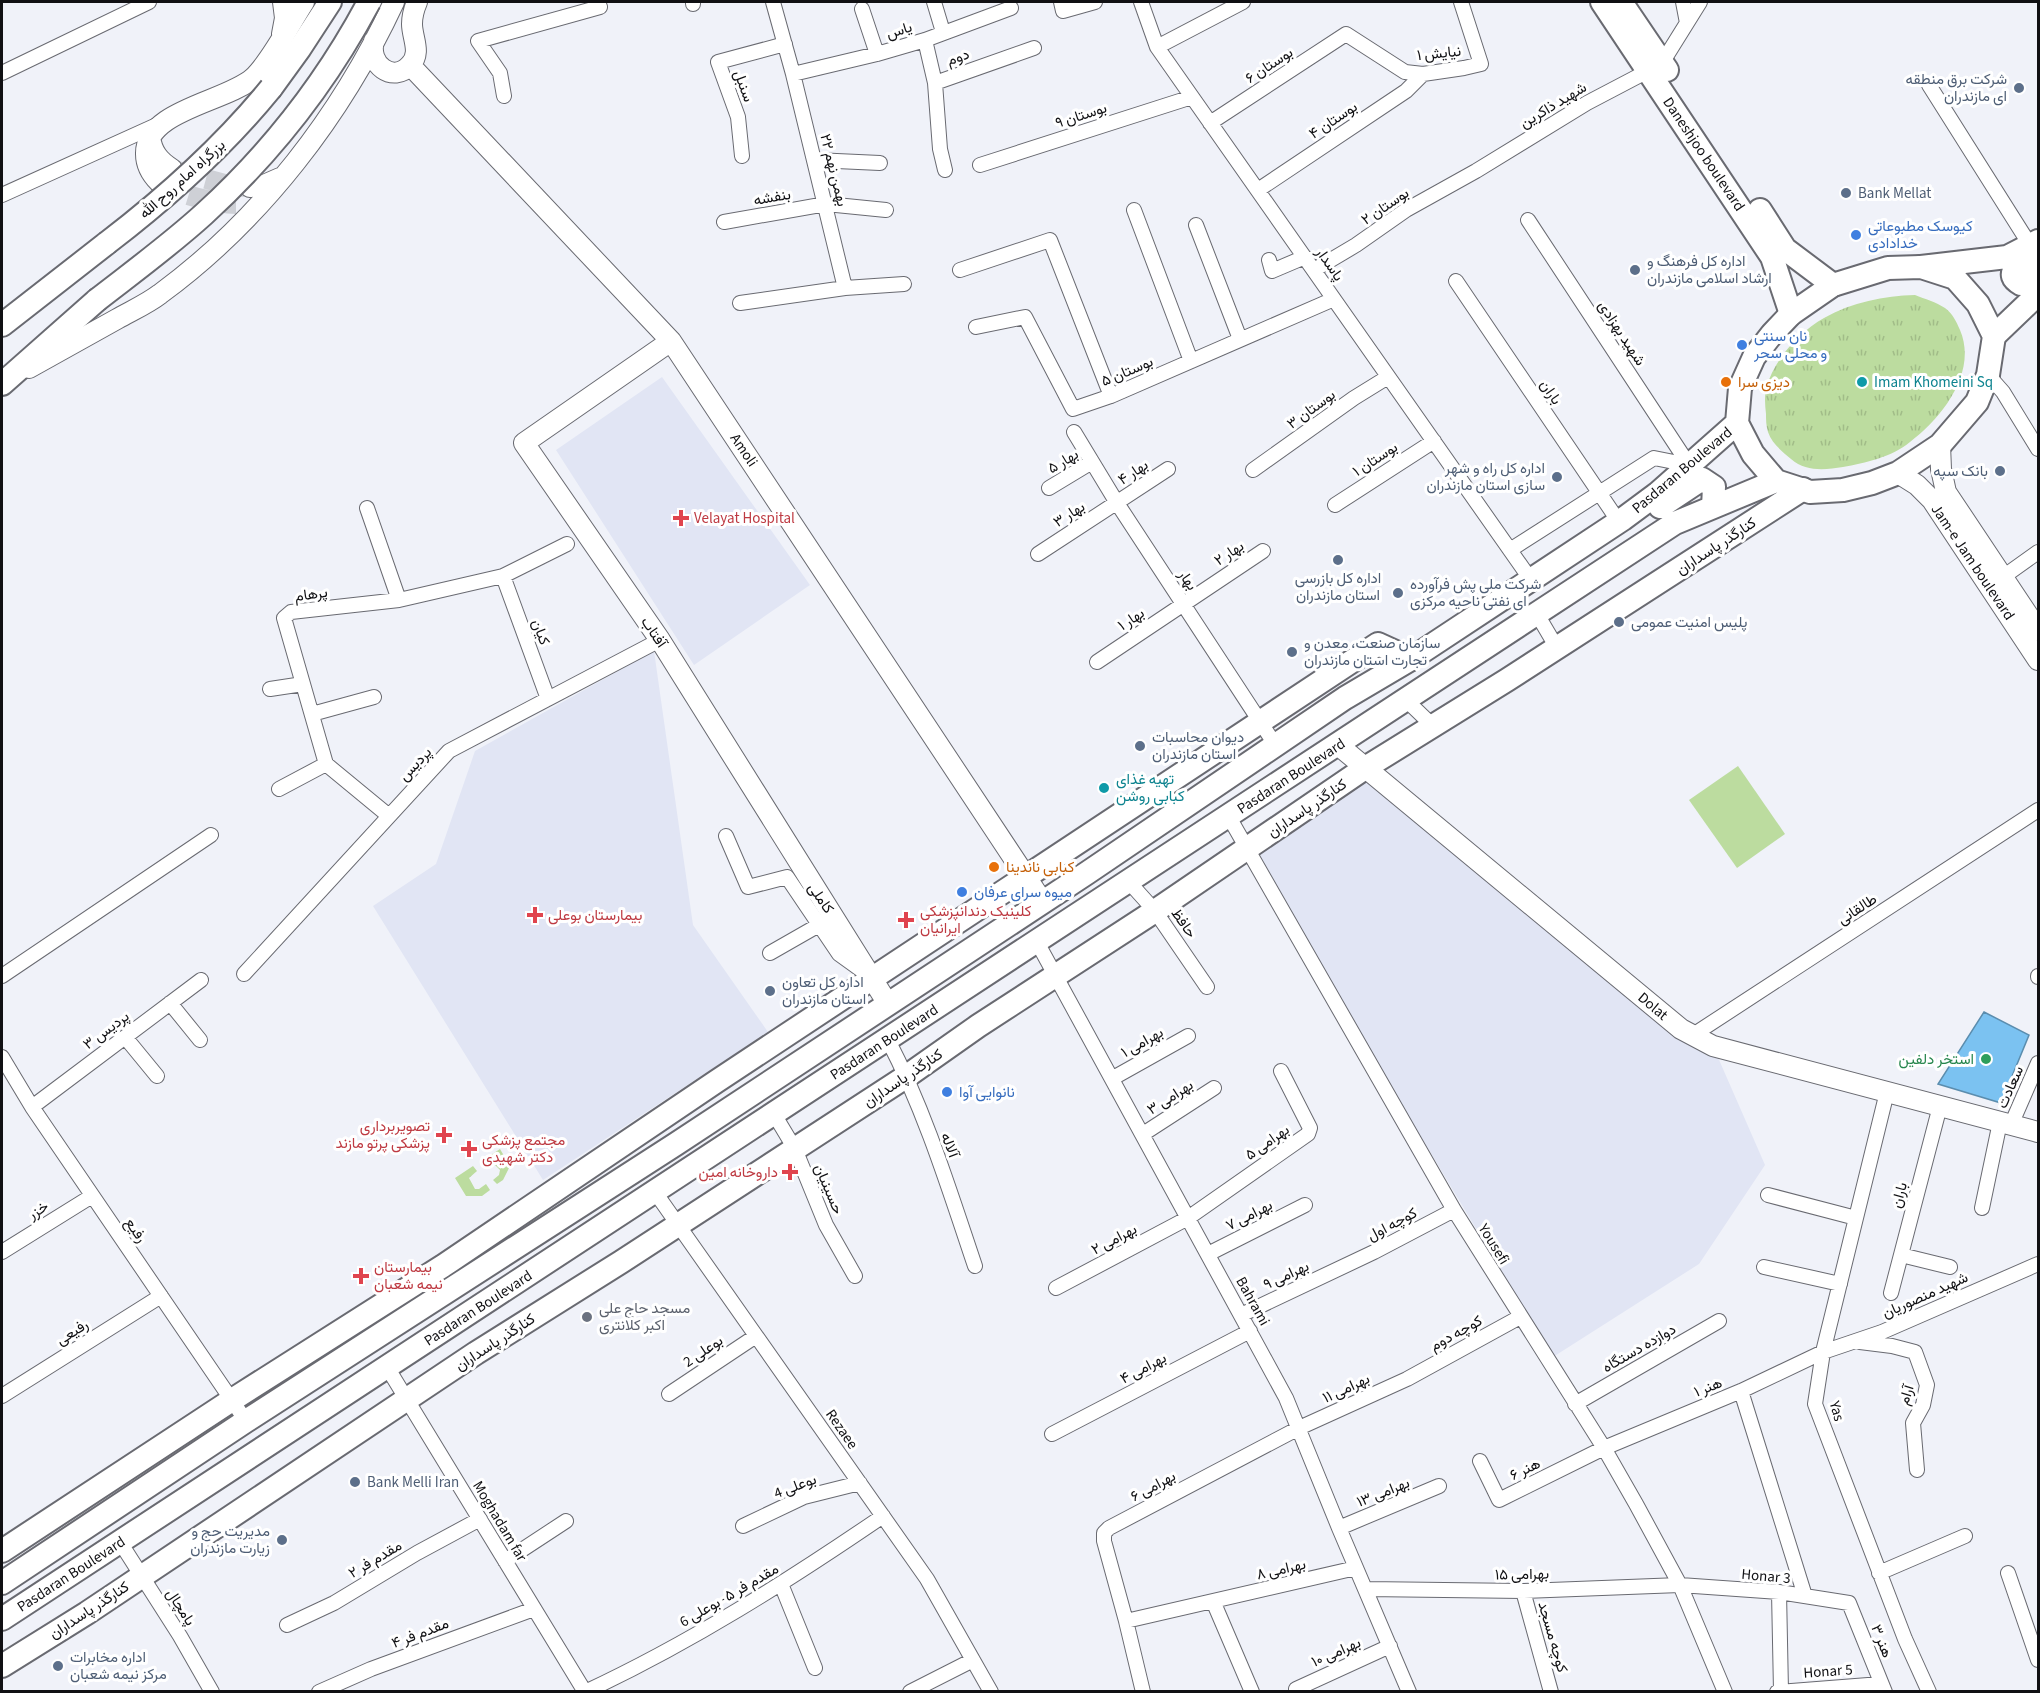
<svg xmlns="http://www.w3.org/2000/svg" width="2040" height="1693" font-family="'Source Sans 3',Vazirmatn,sans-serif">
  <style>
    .built { fill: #e1e5f4 }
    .grass { fill: url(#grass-tufts) }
    .pitch { fill: #bcdc9f }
    .water { fill: #7bc2f1; stroke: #5b8dae; stroke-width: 1.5 }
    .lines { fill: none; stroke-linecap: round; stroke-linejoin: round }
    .secondary-tunnel { stroke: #ced0d6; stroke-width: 20; stroke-dasharray: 20 10; stroke-linecap: butt }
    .minor-casing { stroke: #696a71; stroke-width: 16 }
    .secondary-casing { stroke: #696a71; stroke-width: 22 }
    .primary-casing { stroke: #696a71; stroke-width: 26 }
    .trunk-casing { stroke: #696a71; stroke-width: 26 }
    .minor { stroke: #fff; stroke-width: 14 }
    .secondary { stroke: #fff; stroke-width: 20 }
    .primary { stroke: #fff; stroke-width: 22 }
    .trunk { stroke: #fff; stroke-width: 22 }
    .trunk-bridge-casing { stroke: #696a71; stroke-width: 26; stroke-linecap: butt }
    .trunk-bridge { stroke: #fff; stroke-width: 22 }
    .service-dot { fill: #5c6f8a; stroke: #fff; stroke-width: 2 }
    .shop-dot { fill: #3f7fe0; stroke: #fff; stroke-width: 2 }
    .food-dot { fill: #e8710a; stroke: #fff; stroke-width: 2 }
    .culture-dot { fill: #0f9aa8; stroke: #fff; stroke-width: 2 }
    .health-dot { fill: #e0444e; stroke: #fff; stroke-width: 2 }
    .leisure-dot { fill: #2e9e5b; stroke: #fff; stroke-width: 2 }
    .worship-dot { fill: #6b7280; stroke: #fff; stroke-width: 2 }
    .labels { text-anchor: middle; stroke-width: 6; stroke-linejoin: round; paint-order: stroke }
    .street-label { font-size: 15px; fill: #101013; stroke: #fff }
    .service-label { font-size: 15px; fill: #4e5e75; stroke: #fff; text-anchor: start }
    .shop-label { font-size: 15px; fill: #366cbe; stroke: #fff; text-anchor: start }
    .food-label { font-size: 15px; fill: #c56008; stroke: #fff; text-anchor: start }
    .culture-label { font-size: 15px; fill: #0d838f; stroke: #fff; text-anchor: start }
    .health-label { font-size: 15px; fill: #be3a42; stroke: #fff; text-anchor: start }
    .leisure-label { font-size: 15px; fill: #27864d; stroke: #fff; text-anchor: end }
    .worship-label { font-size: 15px; fill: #5b616d; stroke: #fff; text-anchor: start }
  </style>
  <defs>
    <pattern id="grass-tufts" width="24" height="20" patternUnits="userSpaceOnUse" patternTransform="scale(1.5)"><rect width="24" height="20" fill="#bcdc9f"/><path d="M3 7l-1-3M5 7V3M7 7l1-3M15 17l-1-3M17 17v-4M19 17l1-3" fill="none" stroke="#a1bc88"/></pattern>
  </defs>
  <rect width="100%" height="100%" fill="#f0f2f9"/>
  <path class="built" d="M662,377L810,585L694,665L556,450Z
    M654,651L693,925L768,1032L543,1180L373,906L436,864L475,751Z
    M1365,768L1713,1046L1765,1165L1699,1264L1553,1357L1248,848Z"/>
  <path class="grass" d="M1915,295C1925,299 1936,302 1945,308C1953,314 1956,321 1960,330C1978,372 1942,418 1910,442C1892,457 1865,463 1843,467C1825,470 1806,472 1791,459C1782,451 1772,444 1768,432C1766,426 1766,419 1766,414C1765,405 1764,395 1767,386C1774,360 1800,331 1824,318C1852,302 1884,296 1915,295Z
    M500,1149L510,1166L503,1180L497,1184L493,1180L499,1175L500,1170L492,1162L484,1167L480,1162Z
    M473,1166L477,1171L469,1178L475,1189H479L486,1184L490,1190L482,1196H466L455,1178Z"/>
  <path class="pitch" d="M1738,766L1785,834L1737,868L1689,800Z"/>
  <path class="water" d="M1984,1012L2029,1035L2001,1103L1938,1084Z"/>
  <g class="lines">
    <path class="secondary-tunnel" d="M177,171L232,186L247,187
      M161,184C178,194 216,204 236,204"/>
    <g class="minor-casing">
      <path id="minor" d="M693,2V4
        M773,2L793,74L845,288L904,284
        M934,2L943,32
        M1061,2L1063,11L1095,2
        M1141,2L1157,47L1531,580
        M1683,2L1687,23
        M862,9L877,54
        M925,40L935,83L1034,48
        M1157,47L1243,2
        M1662,63L1700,2
        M2,73L149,2
        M793,74L877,54L925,40L1011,8
        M935,83L940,149L945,170
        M1929,85L2030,245
        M504,96L500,73L478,41L600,7L598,2
        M1210,123L1346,34L1405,72L1423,74L1464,68L1481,64L1461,2
        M742,156L738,117L718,62L785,44
        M815,160L880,163
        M980,165L1192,97
        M1258,190L1406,91L1423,74
        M2,195L159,124
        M1134,210L1191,361
        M1528,220L1689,465
        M724,222L826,204L886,210
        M1196,225L1240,339
        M1269,260L1272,271L1305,257
        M960,270L1050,240L1111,396
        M1314,270L1356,245L1406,210L1476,171L1587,103L1648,71
        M1456,281L1619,522
        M740,303L845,288
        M976,327L1025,317L1073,409L1111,396L1334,299
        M1988,375L2003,392L2038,449
        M1074,432L1117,503L1276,746
        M1253,470L1354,398L1388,377
        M1049,488L1092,462
        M1335,505L1434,441
        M367,508L399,600
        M1510,550L1654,458L1689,465
        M1038,554L1168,469
        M503,576L548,699
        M2003,577L2038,552
        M1537,614L1557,648
        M1097,662L1263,551
        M270,689L303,684
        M1406,700L1433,726
        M312,714L374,697
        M279,789L326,764
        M389,816L326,764L284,618L291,612L399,600L503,576L567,544
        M1229,817L1454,1210L1604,1448L1636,1504L1680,1585L1725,1692
        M726,836L748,887L787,877L839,954L864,972
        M1129,882L1155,911L1207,987
        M1037,942L1286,1398L1339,1528L1409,1692
        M770,953L819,925
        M244,974L449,751L660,640
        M2,976L211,835
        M2038,976V977
        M170,1003L200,1040
        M1693,1035L2038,810
        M125,1037L157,1076
        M888,1040C925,1111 949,1189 975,1266
        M2,1057L32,1107L246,1421
        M1113,1078L1188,1036
        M1887,1092L1823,1352L1815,1404L1905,1639L1929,1692
        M32,1107L201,980
        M774,1114L795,1149L826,1225L855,1276
        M2011,1125L2038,1063
        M1143,1134L1214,1088
        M655,1192L927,1579L991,1692
        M1768,1195L1856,1218
        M1982,1208L2000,1122
        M2,1252L92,1196
        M1208,1254L1305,1205
        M1901,1255L1950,1267
        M1764,1267L1840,1284
        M1056,1288L1188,1218L1308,1134L1310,1128L1281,1071
        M1891,1293L1940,1106
        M1241,1315L1374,1252L1454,1210
        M1860,1342L1892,1346L1915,1352L1927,1385L1923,1405L1913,1423L1917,1470
        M387,1367L585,1692
        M1741,1391L1805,1596
        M669,1394L756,1336
        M2,1396L161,1296
        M1575,1404L1719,1321
        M1052,1434L1250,1331
        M1480,1461L1499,1500L1604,1448L1741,1391L1823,1352L1882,1332L2038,1264
        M743,1526L804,1497L860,1483
        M1339,1528L1439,1486
        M120,1542L180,1636L212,1692
        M505,1561L566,1521
        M1879,1573L1965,1536
        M2008,1573L2038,1660
        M781,1584L815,1668
        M1366,1589L1523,1591L1680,1585L1779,1592L1849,1603L1885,1692
        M1523,1591L1551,1692
        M1779,1592L1781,1691
        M1213,1601L1252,1692
        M1126,1621L1356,1568
        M287,1625L334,1603L417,1553L480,1519
        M1296,1689L1390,1646
        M319,1692L371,1669L534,1609
        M585,1692C690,1643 788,1581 883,1516
        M910,1692L973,1660
        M1143,1692L1126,1621L1104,1541V1533L1109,1528L1299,1428L1407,1379L1520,1317
        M1777,1692L1881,1684"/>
    </g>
    <g class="secondary-casing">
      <path id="secondary" d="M282,34L285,18L283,2
        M374,41C367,64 393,84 410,65C422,53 412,38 412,24C412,16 414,9 417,2
        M410,65L671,341L1042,901
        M150,137C152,152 159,161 172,169
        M159,182C151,174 146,165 146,154C145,110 226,102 253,78C270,63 291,22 304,2
        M250,187L264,185L280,178
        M671,341L524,443L660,640L888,1004
        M29,368C59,351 88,335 117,319C131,311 147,304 160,294C261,220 342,114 394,2
        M1940,445L1941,469L1946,492L2038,630
        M1898,473L1917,485L1932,500L2038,660
        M1338,745L1681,1029L1713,1046L2038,1132"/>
    </g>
    <g class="primary-casing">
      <path id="primary" d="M1602,2L1772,257L1791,314
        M1621,2L1667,70
        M1760,210L1785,249L1833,285
        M2037,255C2027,261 1999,272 2021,284L2029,282L2038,276
        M1921,267L2007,257L2038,241
        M1994,336L2038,294
        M2,1551L232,1400L443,1266L717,1081L1378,644L1411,659
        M2,1666L87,1613L476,1353L621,1262L907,1076L978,1026L1155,911L1365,768L1507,680L1803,489"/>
    </g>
    <g class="trunk-casing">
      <path id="trunk" d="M271,88L300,48L330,2
        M1921,267L1955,278L1978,304L1994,336L1988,375L1977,402L1940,445L1898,473L1872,483L1843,490L1810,492L1776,481L1753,454L1737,423L1740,388L1754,357L1772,334L1791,314L1833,285L1888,268Z
        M2,325L107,243
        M2,384L97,300
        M1660,507L1702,479L1714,487L1713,507
        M2,1583L246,1421L676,1144L1087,873L1345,698L1411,659L1623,519L1658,493L1737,423
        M2,1619L1675,523L1776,481"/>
    </g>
    <use href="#minor" class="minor"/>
    <use href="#secondary" class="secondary"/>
    <use href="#primary" class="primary"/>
    <use href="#trunk" class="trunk"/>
    <g class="trunk-bridge-casing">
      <path id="trunk-bridge" d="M107,243C167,197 223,147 271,88
        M97,300C133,272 170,245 204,214C271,153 327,81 369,2"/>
    </g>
    <use href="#trunk-bridge" class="trunk-bridge"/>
  </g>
  <g class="service-dot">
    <circle cx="2019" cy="88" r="6"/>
    <circle cx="1846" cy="193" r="6"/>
    <circle cx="1635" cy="270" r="6"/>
    <circle cx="2000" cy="471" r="6"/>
    <circle cx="1557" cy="477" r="6"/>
    <circle cx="1338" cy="560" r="6"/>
    <circle cx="1398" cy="593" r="6"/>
    <circle cx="1619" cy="622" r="6"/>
    <circle cx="1292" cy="652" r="6"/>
    <circle cx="1140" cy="746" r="6"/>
    <circle cx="770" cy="991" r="6"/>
    <circle cx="355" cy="1482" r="6"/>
    <circle cx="282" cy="1540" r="6"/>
    <circle cx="58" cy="1666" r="6"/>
  </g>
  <g class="shop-dot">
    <circle cx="1856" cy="235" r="6"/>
    <circle cx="1742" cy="345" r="6"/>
    <circle cx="962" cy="892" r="6"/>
    <circle cx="947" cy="1092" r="6"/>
  </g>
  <g class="food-dot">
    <circle cx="1726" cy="382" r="6"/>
    <circle cx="994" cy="867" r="6"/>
  </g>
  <g class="culture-dot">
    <circle cx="1862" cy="382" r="6"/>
    <circle cx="1104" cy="788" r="6"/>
  </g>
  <g class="health-dot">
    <path d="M678 509h6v6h6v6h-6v6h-6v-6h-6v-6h6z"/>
    <path d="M532 906h6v6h6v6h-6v6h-6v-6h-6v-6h6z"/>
    <path d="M903 911h6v6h6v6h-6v6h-6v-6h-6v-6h6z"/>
    <path d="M441 1126h6v6h6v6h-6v6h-6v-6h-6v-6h6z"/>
    <path d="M466 1140h6v6h6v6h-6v6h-6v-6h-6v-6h6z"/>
    <path d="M787 1163h6v6h6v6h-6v6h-6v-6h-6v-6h6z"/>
    <path d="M358 1267h6v6h6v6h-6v6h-6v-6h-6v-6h6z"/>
  </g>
  <circle class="leisure-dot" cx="1986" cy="1059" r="6"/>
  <circle class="worship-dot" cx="587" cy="1317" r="6"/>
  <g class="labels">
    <g class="street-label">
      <text transform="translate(899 30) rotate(-17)" y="5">یاس</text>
      <text transform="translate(1439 53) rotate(-6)" y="5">نیایش ۱</text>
      <text transform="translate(958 57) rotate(-19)" y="5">دوم</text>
      <text transform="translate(1269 65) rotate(-33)" y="5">بوستان ۶</text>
      <text transform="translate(744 86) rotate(70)" y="5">سنبل</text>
      <text transform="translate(1553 105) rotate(-31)" y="5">شهید ذاکرین</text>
      <text transform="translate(1081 115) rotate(-18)" y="5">بوستان ۹</text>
      <text transform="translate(1333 120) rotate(-34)" y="5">بوستان ۴</text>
      <text transform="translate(1704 154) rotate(56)" y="5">Daneshjoo boulevard</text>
      <text transform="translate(834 170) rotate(76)" y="5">۲۲ بهمن نهم</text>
      <text transform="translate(182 179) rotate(-42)" y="5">بزرگراه امام روح الله</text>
      <text transform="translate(772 197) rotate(-10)" y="5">بنفشه</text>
      <text transform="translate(1385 206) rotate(-34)" y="5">بوستان ۲</text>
      <text transform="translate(1330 264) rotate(55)" y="5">پاسدار</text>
      <text transform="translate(1622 333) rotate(57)" y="5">شهید بهزادی</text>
      <text transform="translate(1127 371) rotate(-23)" y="5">بوستان ۵</text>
      <text transform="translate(1551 392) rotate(56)" y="5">باران</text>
      <text transform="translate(1311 409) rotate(-36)" y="5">بوستان ۳</text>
      <text transform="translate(744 450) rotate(56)" y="5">Amoli</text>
      <text transform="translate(1375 459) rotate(-33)" y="5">بوستان ۱</text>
      <text transform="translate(1063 461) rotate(-31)" y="5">بهار ۵</text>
      <text transform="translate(1682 470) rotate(-40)" y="5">Pasdaran Boulevard</text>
      <text transform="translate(1133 472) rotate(-34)" y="5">بهار ۴</text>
      <text transform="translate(1069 514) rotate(-33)" y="5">بهار ۳</text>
      <text transform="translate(1716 546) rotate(-33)" y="5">کنارگذر پاسداران</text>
      <text transform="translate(1229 553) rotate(-34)" y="5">بهار ۲</text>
      <text transform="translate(1973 562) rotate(56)" y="5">Jam-e Jam boulevard</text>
      <text transform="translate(1188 580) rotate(56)" y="5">بهار</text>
      <text transform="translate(311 594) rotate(-8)" y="5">پرهام</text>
      <text transform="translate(1131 619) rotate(-34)" y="5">بهار ۱</text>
      <text transform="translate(541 632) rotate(70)" y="5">کیان</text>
      <text transform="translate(654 632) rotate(56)" y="5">آفتاب</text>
      <text transform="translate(415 764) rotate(-47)" y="5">پردیس</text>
      <text transform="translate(1291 776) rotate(-33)" y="5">Pasdaran Boulevard</text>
      <text transform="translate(1307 808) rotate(-34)" y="5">کنارگذر پاسداران</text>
      <text transform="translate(821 898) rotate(56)" y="5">کاملی</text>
      <text transform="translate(1857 909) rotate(-33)" y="5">طالقانی</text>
      <text transform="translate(1184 923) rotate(55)" y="5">حافظ</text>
      <text transform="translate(1653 1006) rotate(40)" y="5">Dolat</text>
      <text transform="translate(106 1030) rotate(-37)" y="5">پردیس ۳</text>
      <text transform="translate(884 1042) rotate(-33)" y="5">Pasdaran Boulevard</text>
      <text transform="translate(1142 1042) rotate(-30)" y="5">بهرامی ۱</text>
      <text transform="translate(903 1078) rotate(-34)" y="5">کنارگذر پاسداران</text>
      <text transform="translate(2010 1087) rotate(-66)" y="5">سعادت</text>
      <text transform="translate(1170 1097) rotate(-33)" y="5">بهرامی ۳</text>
      <text transform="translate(1267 1142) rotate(-35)" y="5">بهرامی ۵</text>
      <text transform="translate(950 1145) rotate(69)" y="5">آلاله</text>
      <text transform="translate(829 1189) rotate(67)" y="5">حسینیان</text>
      <text transform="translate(1899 1195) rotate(-75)" y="5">باران</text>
      <text transform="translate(38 1210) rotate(-32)" y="5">خزر</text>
      <text transform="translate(1249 1215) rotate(-27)" y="5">بهرامی ۷</text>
      <text transform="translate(1392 1224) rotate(-28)" y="5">کوچه اول</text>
      <text transform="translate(136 1230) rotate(56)" y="5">رفیع</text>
      <text transform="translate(1114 1239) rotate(-28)" y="5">بهرامی ۲</text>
      <text transform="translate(1494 1244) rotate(58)" y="5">Yousefi</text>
      <text transform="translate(1286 1275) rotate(-25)" y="5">بهرامی ۹</text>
      <text transform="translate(1925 1295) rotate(-24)" y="5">شهید منصوریان</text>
      <text transform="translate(1253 1301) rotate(61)" y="5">Bahrami</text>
      <text transform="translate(478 1308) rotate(-33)" y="5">Pasdaran Boulevard</text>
      <text transform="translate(72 1332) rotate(-32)" y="5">رفیعی</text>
      <text transform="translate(1456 1333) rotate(-29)" y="5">کوچه دوم</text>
      <text transform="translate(495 1342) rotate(-33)" y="5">کنارگذر پاسداران</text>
      <text transform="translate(1639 1348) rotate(-30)" y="5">دوازده دستگاه</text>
      <text transform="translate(703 1351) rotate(-34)" y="5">بوعلی 2</text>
      <text transform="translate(1143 1368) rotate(-28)" y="5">بهرامی ۴</text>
      <text transform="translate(1708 1387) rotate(-22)" y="5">هنر ۱</text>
      <text transform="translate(1346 1388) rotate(-25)" y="5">بهرامی ۱۱</text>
      <text transform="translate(1906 1395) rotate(-73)" y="5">آرام</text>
      <text transform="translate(1837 1411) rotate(74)" y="5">Yas</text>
      <text transform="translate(842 1429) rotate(55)" y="5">Rezaee</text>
      <text transform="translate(1525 1469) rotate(-26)" y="5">هنر ۶</text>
      <text transform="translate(795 1486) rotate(-21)" y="5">بوعلی 4</text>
      <text transform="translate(1153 1486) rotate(-28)" y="5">بهرامی ۶</text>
      <text transform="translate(1383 1492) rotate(-22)" y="5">بهرامی ۱۳</text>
      <text transform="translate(500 1521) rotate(59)" y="5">Moghadam far</text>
      <text transform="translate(375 1559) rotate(-31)" y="5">مقدم فر ۲</text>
      <text transform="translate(1281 1569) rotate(-13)" y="5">بهرامی ۸</text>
      <text transform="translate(71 1574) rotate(-33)" y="5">Pasdaran Boulevard</text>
      <text transform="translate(1522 1574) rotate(-1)" y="5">بهرامی ۱۵</text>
      <text transform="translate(1766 1576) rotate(5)" y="5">Honar 3</text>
      <text transform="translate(729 1595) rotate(-30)" y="5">مقدم فر ۵- بوعلی 6</text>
      <text transform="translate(181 1607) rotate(57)" y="5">پامچال</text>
      <text transform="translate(89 1610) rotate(-33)" y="5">کنارگذر پاسداران</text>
      <text transform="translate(420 1633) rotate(-21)" y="5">مقدم فر ۴</text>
      <text transform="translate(1553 1637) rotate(74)" y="5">کوچه مسجد</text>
      <text transform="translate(1882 1641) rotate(68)" y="5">هنر ۳</text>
      <text transform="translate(1336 1652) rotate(-24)" y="5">بهرامی ۱۰</text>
      <text transform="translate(1828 1671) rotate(-4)" y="5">Honar 5</text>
    </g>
    <g class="service-label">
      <text x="2007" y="84" text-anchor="end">شرکت برق منطقه<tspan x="2007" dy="17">ای مازندران</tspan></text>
      <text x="1858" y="198">Bank Mellat</text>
      <text x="1647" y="266">اداره کل فرهنگ و<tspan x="1647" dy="17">ارشاد اسلامی مازندران</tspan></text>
      <text x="1545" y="473" text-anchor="end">اداره کل راه و شهر<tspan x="1545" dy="17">سازی استان مازندران</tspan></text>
      <text x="1988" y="476" text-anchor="end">بانک سپه</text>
      <text x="1338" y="583" text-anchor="middle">اداره کل بازرسی<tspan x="1338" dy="17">استان مازندران</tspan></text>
      <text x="1410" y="589">شرکت ملی پش فرآورده<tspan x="1410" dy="17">ای نفتی ناحیه مرکزی</tspan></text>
      <text x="1631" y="627">پلیس امنیت عمومی</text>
      <text x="1304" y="648">سازمان صنعت، معدن و<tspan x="1304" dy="17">تجارت استان مازندران</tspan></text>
      <text x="1152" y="742">دیوان محاسبات<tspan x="1152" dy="17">استان مازندران</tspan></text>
      <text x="782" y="987">اداره کل تعاون<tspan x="782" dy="17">استان مازندران</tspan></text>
      <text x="367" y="1487">Bank Melli Iran</text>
      <text x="270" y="1536" text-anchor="end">مدیریت حج و<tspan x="270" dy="17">زیارت مازندران</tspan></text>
      <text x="70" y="1662">اداره مخابرات<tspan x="70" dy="17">مرکز نیمه شعبان</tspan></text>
    </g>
    <g class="shop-label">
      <text x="1868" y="231">کیوسک مطبوعاتی<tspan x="1868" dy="17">خدادادی</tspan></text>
      <text x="1754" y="341">نان سنتی<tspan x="1754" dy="17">و محلی سحر</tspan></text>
      <text x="974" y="897">میوه سرای عرفان</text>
      <text x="959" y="1097">نانوایی آوا</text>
    </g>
    <g class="food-label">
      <text x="1738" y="387">دیزی سرا</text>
      <text x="1006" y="872">کبابی ناندینا</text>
    </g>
    <g class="culture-label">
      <text x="1874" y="387">Imam Khomeini Sq</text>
      <text x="1116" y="784">تهیه غذای<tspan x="1116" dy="17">کبابی روشن</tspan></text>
    </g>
    <g class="health-label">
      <text x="694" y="523">Velayat Hospital</text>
      <text x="920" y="916">کلینیک دندانپزشکی<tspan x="920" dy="17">ایرانیان</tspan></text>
      <text x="548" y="920">بیمارستان بوعلی</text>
      <text x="430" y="1131" text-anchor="end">تصویربرداری<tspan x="430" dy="17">پزشکی پرتو مازند</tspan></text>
      <text x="482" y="1145">مجتمع پزشکی<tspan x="482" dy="17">دکتر شهیدی</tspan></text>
      <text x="778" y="1177" text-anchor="end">داروخانه امین</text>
      <text x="374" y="1272">بیمارستان<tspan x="374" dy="17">نیمه شعبان</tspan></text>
    </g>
    <g class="leisure-label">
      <text x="1974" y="1064">استخر دلفین</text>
    </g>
    <g class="worship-label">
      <text x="599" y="1313">مسجد حاج علی<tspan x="599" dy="17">اکبر کلانتری</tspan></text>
    </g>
  </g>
  <rect width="2040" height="1693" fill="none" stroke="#101013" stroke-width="6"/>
</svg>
